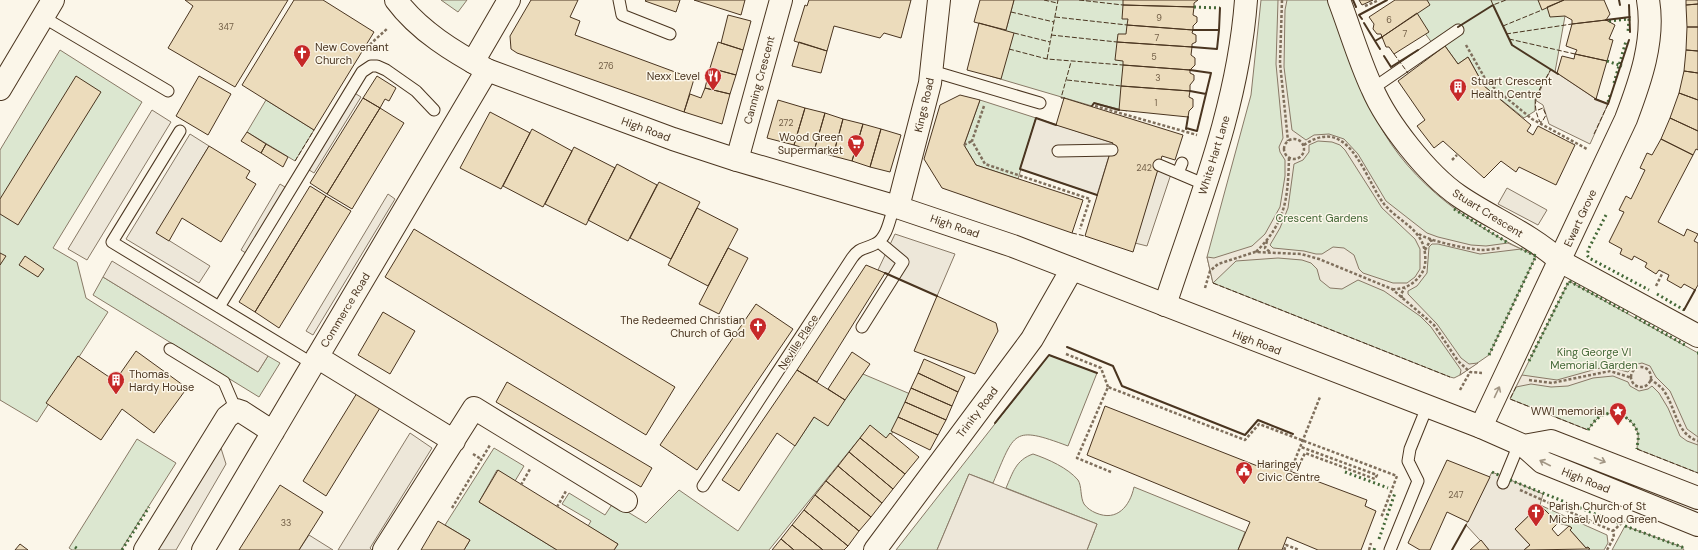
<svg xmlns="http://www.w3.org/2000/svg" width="1698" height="550" font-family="'DM Sans',sans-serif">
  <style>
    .green { fill: #dce7d0; stroke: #887966 }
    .parking { fill: #ede7d9; stroke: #887966; fill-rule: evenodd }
    .building { fill: #ecdcbc; stroke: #4a3520 }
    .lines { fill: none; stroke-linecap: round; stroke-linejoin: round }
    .lane-casing { stroke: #4a3520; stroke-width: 13 }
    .street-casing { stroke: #4a3520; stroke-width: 24 }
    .secondary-casing { stroke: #4a3520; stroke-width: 24 }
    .primary-casing { stroke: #4a3520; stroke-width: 24 }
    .path { stroke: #7f6f5c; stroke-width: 2.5; stroke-dasharray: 3 2; stroke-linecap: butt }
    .lane { stroke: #fbf6e9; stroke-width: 11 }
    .street { stroke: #fbf6e9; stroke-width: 22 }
    .secondary { stroke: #fbf6e9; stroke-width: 22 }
    .primary { stroke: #fbf6e9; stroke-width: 22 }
    .hedge { stroke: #436837; stroke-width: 3; stroke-dasharray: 2 3; stroke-linecap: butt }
    .fence { stroke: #4a3520; stroke-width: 1; stroke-dasharray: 5 2; stroke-linecap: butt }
    .wall { stroke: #4a3520; stroke-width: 2 }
    .oneway { stroke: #a29684 }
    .labels { text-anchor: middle; stroke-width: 3; stroke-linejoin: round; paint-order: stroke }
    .number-label { font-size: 9px; fill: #725f47 }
    .poi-label { font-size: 11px; fill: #4a3520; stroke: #fbf6e9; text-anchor: start }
    .street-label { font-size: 11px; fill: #4a3520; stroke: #fbf6e9 }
    .park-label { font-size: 11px; fill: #436837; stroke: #fbf6e9 }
  </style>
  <rect width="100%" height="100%" fill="#fbf6e9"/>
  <path class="green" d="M441,0H467L458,12Z
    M1014,0H1136L1127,111L1094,103L1092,106L990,76L1006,30Z
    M1261,0H1330C1341,27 1352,55 1362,82C1368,95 1372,109 1378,122C1410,184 1474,228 1536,256L1489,355L1460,375L1454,378L1450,377L1213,283L1207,257L1251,95Z
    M1421,0H1559L1565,16L1555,72L1551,70L1535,100V111L1524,118L1484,86L1468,57L1458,64L1445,46L1438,51L1410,13Z
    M60,50L142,102L53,248L77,262L86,298L108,312L37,422L0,400V150Z
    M266,100L314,130L295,161L247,132Z
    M980,100L1036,118L1018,179L976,165L964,145Z
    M103,277L258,372L268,356L280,363L259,397L93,295Z
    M1569,281L1698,353V473L1637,449C1637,445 1639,438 1638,434C1634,417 1612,407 1598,418C1594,421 1591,426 1588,430L1510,399Z
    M1049,355L1097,373L1068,446C1012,425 1015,432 993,483L969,474L937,550H896Z
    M863,374L915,396L884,446L864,433L769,550H614L618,544L588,526L591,521L562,504L569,493L605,515L613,503L646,523L679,490L738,531L814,417Z
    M137,439L176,463L121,550H72L69,548Z
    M494,448L524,466L515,481L497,470L479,502L557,550H464L470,540L445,525Z
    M1033,454C1048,459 1068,468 1078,480C1082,486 1080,497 1084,504C1087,508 1091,511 1096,513C1117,522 1130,506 1134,487L1245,532L1238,550H1087L1097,524L1006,488C1013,472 1016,460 1033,454Z
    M1540,505L1607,535L1608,543L1604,550H1589L1588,547L1586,548L1570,530L1572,528L1569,526L1558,523Z
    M1625,526L1682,547L1684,550H1612Z"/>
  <path class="parking" d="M1278,0H1287L1285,10L1284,67L1292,130L1306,140L1314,135L1329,134L1344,139L1358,154L1386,201L1427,233L1438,237L1471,245L1486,246L1508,243L1521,249L1480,254L1438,244H1432L1429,247L1427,273L1417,286L1408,291V294L1437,324L1461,358L1469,364L1478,363L1460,375L1461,370L1431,327L1420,316L1384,291L1358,280L1342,289L1330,288L1320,280L1317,269L1311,263L1302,260L1278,258L1236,261L1213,283L1207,257L1214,258L1252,246L1265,234L1280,207L1285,176V160L1280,152L1279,147L1283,138L1276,64ZM1318,141L1332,142L1340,145L1345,150L1382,208L1415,239L1420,249V269L1415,277L1407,283H1393L1363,273L1359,269L1354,255L1344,248L1333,247L1322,254H1316L1304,251L1273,248L1270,245L1280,228L1288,208L1294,164L1303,160L1309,152V145Z
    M1551,69L1596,99L1608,104L1590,144L1549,124L1543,105L1535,100Z
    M353,92L361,97L314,173L306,168Z
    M152,110L171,122L87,260L68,249Z
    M1036,118L1113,143L1097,195L1020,169Z
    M190,134L209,146L157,233L210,266L199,283L126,239Z
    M1159,165L1172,171L1147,246L1135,243Z
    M280,184L288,189L249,255L241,250Z
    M1507,188L1547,210L1538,225L1498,204Z
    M388,194L395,199L313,335L306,331Z
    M895,234L955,254L937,296L878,270Z
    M112,261L268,356L258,372L103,277Z
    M1642,363L1650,366L1656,377L1670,391L1687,429L1698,437V445L1687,441L1680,436L1668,408L1659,393L1652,386L1648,389L1639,391L1630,386L1628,382L1613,376L1593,378L1568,386L1551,387L1531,384L1516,387L1522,375L1557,380L1600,368H1613L1628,372L1634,365Z
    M410,433L432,448L370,548L372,550H338Z
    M219,442L226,464L176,550H155Z
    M1492,472L1543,494L1540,505L1515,529L1530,545L1524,550H1489L1466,525Z
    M969,474L1097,524L1087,550H937Z
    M309,535L333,550H299Z"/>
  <path class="building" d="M185,0H288L235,87L168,48L193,6Z
    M294,0H323L374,32L314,130L242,85Z
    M531,0H578L570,17L580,21L575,35L694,79L684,112L517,53L511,49L510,36Z
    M646,0H680L676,12L645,1Z
    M694,0H745L741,15Z
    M809,0H911L901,38L884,33L880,38L834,26L827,51L794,41L805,5L807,6Z
    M980,0H1014L1006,30L974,22Z
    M1123,0H1198L1194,3V7L1123,5Z
    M1359,0H1373L1362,5Z
    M1395,0H1427L1430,5L1382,37L1381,34H1377L1373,29L1374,24L1369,17Z
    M1538,0H1564L1542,10Z
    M1564,0H1604L1610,14L1606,20L1572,24V20L1565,16L1550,17L1547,7Z
    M1686,0H1698V4L1686,5Z
    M1698,4V27H1687L1686,5Z
    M1123,5L1194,7L1193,15L1197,17V22L1193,26V30L1127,25L1128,19H1122Z
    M1417,13L1429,32L1394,54L1389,47H1386L1382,37Z
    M728,15L751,21L743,50L721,43Z
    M1606,20L1615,25L1609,39L1613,40L1607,61L1575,54L1577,50L1566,46L1572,24Z
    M979,23L1014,33L1001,79L967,70Z
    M1127,25L1193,30L1192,33L1196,35V42L1192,44V47L1117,42L1118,34H1126Z
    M1687,27H1698V51L1686,50Z
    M718,42L743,50L736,75L710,68Z
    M799,42L827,51L821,73L792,66Z
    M1117,42L1192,47L1191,55L1195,58V65L1190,70L1123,65V61L1115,60Z
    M1445,46L1458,64L1468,57L1484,86L1531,125L1527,131L1533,135L1538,126L1575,145L1556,185L1519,167L1516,172L1501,161L1484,178L1443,141L1434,148L1417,126L1425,120L1398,81Z
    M1686,50L1698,51V73L1684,71Z
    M1575,54L1607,61L1596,99L1557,73L1562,56L1574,59Z
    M1123,65L1190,70V73L1194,75V80L1190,85V91L1121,86Z
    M710,68L736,75L730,94L705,88Z
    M1684,71L1698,73V100L1679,93Z
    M76,76L101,92L18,225L0,214V199Z
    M199,76L231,94L208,135L176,116Z
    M377,76L396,88L389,101L385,99L380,108L363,98Z
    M1121,86L1190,91L1189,97L1193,99V107L1189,111L1188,117L1119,110Z
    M705,88L730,94L722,124L684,112L690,94L701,98Z
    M1679,93L1698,100V131L1670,118Z
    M960,95L980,100L964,145L976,165L1083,200L1072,233L942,188L924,159L940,105Z
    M363,98L380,108L327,194L310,183Z
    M1064,98L1183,135L1175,160L1162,156L1133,252L1085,236L1113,143L1056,125Z
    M778,100L805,108L794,145L767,138Z
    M380,108L404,123L352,209L327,194Z
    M805,108L825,113L814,151L794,145Z
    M490,112L530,133L501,189L460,168Z
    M825,113L843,119L833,156L814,151Z
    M1670,118L1698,131V150L1696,149L1693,155L1661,139Z
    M843,119L863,124L852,161L833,156Z
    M863,124L881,129L870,167L852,161Z
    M532,129L572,151L543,207L503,186Z
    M881,129L901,135L890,172L870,167Z
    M247,132L266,144L261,153L241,141Z
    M1661,139L1693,155L1658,222L1684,236L1687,229L1698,234L1694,241L1698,243V285L1695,290L1684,284L1681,288L1667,280L1669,275L1659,270L1656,274L1645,267L1647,263L1634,256L1632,260L1620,254L1622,249L1609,242L1624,212L1619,210L1626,196L1631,199L1645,170L1640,168L1647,153L1652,155Z
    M266,144L288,157L283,167L261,153Z
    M209,146L250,171L246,178L256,184L221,242L182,218L169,241L156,233Z
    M574,147L615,168L586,225L545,204Z
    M617,164L657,185L628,241L588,220Z
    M659,182L700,202L671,259L630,238Z
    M310,186L326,196L255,312L239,302Z
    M326,196L351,211L279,328L255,312Z
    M697,208L738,229L708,286L668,265Z
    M414,229L675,387L646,435L385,277Z
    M728,248L748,258L719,314L699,304Z
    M0,253L6,256L0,265Z
    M25,256L44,269L38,277L19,265Z
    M866,265L885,273L817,382L797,370Z
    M937,296L996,323L998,331L975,374L914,351Z
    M756,304L793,329L697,470L660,445Z
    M383,312L415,331L390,374L358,355Z
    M136,351L187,388L154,433L122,409L101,440L46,403L78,356L115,381Z
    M852,352L870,364L845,400L828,389Z
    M924,359L965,377L958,392L918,373Z
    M797,370L845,400L828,426L814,417L795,446L777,433L739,491L722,480Z
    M918,373L958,392L952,406L911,388Z
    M507,382L652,468L641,487L496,402Z
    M911,388L952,406L946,420L905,402Z
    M357,393L380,408L326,496L303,481Z
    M905,402L946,420L938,435L898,417Z
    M1105,406L1260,467L1263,461L1367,500L1365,506L1376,511L1361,550H1318L1287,537L1282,550H1238L1250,522L1087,455Z
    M898,417L938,435L930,450L891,431Z
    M870,425L886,438L890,433L919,457L905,474L860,438Z
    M860,438L905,474L893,489L849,452Z
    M849,452L893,489L882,503L838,466Z
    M1447,460L1490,477L1468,522L1447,512L1430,550H1420L1408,543Z
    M838,466L882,503L871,517L826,481Z
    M498,470L618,544L614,550H557L479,502Z
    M826,481L871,517L859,531L815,495Z
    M280,485L323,512L299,550H239Z
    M815,495L859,531L848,546L804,510Z
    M1540,505L1558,523L1552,529L1558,536L1569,526L1572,528L1570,530L1586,548L1588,547L1590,549L1524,550L1530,545L1515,529Z
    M804,510L848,546L844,550H823L792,525Z
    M438,521L470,540L464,550H421Z
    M792,525L823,550H794L781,539Z
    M781,539L794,550H772Z
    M1481,540L1489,550H1470Z
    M20,544L28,550H15Z"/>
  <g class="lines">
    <g class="lane-casing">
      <path id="lane" d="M619,0L622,15L670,34
        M43,17L168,91
        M932,71L1040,103
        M1372,89L1458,30
        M180,131L112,242L313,364
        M1058,151L1112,150
        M1159,165L1206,185
        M1178,173L1182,163
        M219,307L362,72L371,66H377L386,70L416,91L434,110
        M862,327L903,262L879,242
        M170,349L224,382L236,410
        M1503,483L1519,444
        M703,486L852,258C860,247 863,250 875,244C887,239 890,218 894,206
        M1390,550L1418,481L1408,461L1410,449L1427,407"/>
    </g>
    <g class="street-casing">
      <path id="street" d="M1339,0C1350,29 1359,60 1372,88C1387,123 1427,174 1459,196C1491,218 1531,234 1560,261L1698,336
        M473,62L509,0
        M0,89L53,0
        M737,160L781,0
        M898,207L930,83L939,0
        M317,357L454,441
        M1481,427L1626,119C1640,82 1655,40 1648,0
        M145,550L227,417L236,410L242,412L273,432
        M203,550L487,70
        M384,550L474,408L626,501
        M875,550L1032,339L1072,269"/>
    </g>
    <g class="secondary-casing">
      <path id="secondary" d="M1165,305C1198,204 1238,108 1246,0"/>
    </g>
    <g class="primary-casing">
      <path id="primary" d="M396,0C419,31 454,52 487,70L673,139L737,160L894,206L1013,246L1481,427L1524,446L1542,462L1698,525
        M1524,446L1551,441L1698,498"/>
    </g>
    <path class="path" d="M1282,0L1280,63L1288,141
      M1365,6L1379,0
      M1466,45L1487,82L1532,119L1587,149
      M366,48L388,28
      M984,106L972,141L985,164L1090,199L1080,229
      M1095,106L1197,135
      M1284 149a10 10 0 1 1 20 0a10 10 0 1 1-20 0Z
      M964,145L972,141
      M1304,145C1312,139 1325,134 1335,138C1358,146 1370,186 1384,204C1399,222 1423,229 1425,254C1426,263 1425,270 1419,277C1412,285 1403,290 1392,289
      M1452,160L1457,155
      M1419,234C1429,241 1468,249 1481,250C1487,250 1494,249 1500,248
      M1267,241L1265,248L1270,252
      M1425,250L1430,241L1434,240
      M1256,252C1286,222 1288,198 1289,157
      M1656,286L1663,272
      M1205,288L1210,271L1218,264L1255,252L1301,254L1319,259L1392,289L1434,325L1458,361L1470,372L1482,373
      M1402,298L1401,294L1405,288
      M1066,354L1101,368L1108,387
      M1631 377a10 10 0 1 1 20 0a10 10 0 1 1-20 0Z
      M1650,379C1655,383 1661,386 1664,391C1676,408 1676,434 1698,441
      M1529,380L1552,383L1610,371L1632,378
      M1460,390L1470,372
      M473,454L481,459
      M1290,470L1299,465L1305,453L1375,479L1377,475L1301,447
      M1291,470L1320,397
      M1111,472L1077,458L1108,387L1245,440L1259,424L1397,476L1381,518
      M521,485L530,469
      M1520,490L1613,531
      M557,507L566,491
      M452,508L490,445
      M1284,550L1286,545L1299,550
      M1369,550L1371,543
      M1607,550L1614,537L1613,531L1624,521"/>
    <use href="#lane" class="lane"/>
    <use href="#street" class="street"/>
    <use href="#secondary" class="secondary"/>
    <use href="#primary" class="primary"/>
    <path class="hedge" d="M1194,7L1220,8
      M1609,21L1629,19L1628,32
      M1607,61L1622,66
      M1614,83L1626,41
      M1608,102L1610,95
      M1454,209L1508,243
      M1606,215L1589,248L1587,255L1589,258L1649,290
      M1657,294L1684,310
      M1635,317L1685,345
      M1697,353H1698
      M1489,355L1536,256L1521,249
      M1529,361L1569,281L1628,313
      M1588,430C1591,426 1594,421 1598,418C1612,407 1634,417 1638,434C1639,438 1637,445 1637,449
      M1345,472L1388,488
      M1492,472L1501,476
      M1510,480L1618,523
      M1625,526L1682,547L1684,550
      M1379,539L1395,493
      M75,547L79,550
      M122,550L149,507
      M1374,550L1375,547"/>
    <path class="fence" d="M1044,0L1057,3
      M1079,0L1123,5
      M1491,0L1493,5L1506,0
      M1011,12L1054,22
      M1055,17L1127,25
      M1503,26L1542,10
      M1014,33L1050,42
      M1506,34L1572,24
      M1051,35L1117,42
      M1509,39L1575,54
      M1009,49L1047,59L1123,65
      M1394,54L1408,73
      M1047,59L1058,0
      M1067,80L1121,86
      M1065,98H1061L1071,62
      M1538,110L1543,108L1546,115L1542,122H1540C1529,99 1540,90 1551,69
      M1594,134L1608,104
      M295,161L314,130
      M1072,233L1085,236
      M1213,283L1450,377
      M1516,387L1510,399L1588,430
      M1637,449L1698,473
      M1285,550H1286"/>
    <path class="wall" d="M1353,0L1356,7
      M1619,0L1620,5
      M1629,5L1630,32
      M1362,19L1359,15L1387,0
      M1606,20L1630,17
      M1364,23L1375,41
      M1458,27L1493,5L1512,45L1558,74
      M1219,30L1220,8
      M1192,47L1217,49L1219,30H1193
      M1380,49L1375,41L1382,37
      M1384,56L1391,67L1418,50
      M1190,91L1206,94
      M1595,99L1608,104L1629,40
      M1092,106L1094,103L1119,110
      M1056,125L1036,118L1020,169L1097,195
      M1186,128L1197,131L1211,73L1190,70
      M1186,129L1188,117
      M885,273L937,296
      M1684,310L1695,290
      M1067,347L1113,366L1122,386L1245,435L1258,420L1293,434
      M995,423L1049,355L1097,373
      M1452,550L1466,525"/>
  </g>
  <defs><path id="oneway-shaft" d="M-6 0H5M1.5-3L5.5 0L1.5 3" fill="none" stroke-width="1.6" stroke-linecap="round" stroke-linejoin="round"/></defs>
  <g class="oneway">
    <use href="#oneway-shaft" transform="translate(1497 392) rotate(-65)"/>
    <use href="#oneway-shaft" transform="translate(1600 460) rotate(22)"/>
    <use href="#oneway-shaft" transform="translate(1545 463) rotate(-153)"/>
  </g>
  <defs>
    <g id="church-pin" transform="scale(0.9)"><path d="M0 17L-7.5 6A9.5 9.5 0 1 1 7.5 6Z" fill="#c62828" stroke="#fbf6e9"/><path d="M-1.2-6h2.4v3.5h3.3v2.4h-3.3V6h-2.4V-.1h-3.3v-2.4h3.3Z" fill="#fff"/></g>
    <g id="restaurant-pin" transform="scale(0.9)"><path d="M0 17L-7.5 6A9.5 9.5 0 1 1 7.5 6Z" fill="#c62828" stroke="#fbf6e9"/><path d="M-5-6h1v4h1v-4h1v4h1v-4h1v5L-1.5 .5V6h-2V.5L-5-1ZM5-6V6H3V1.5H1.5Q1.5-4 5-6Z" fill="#fff"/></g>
    <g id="building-pin" transform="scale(0.9)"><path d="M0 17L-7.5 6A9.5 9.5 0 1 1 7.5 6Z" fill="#c62828" stroke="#fbf6e9"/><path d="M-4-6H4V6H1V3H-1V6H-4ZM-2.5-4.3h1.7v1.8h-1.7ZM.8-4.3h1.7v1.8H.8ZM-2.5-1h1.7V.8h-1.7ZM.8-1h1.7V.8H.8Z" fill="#fff"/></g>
    <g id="supermarket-pin" transform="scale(0.9)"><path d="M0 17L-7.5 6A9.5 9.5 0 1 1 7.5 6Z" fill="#c62828" stroke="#fbf6e9"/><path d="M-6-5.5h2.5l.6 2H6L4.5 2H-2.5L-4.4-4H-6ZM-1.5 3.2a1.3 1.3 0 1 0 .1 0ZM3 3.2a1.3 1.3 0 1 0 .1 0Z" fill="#fff"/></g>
    <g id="sight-pin" transform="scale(0.9)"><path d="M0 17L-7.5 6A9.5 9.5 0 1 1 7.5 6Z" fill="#c62828" stroke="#fbf6e9"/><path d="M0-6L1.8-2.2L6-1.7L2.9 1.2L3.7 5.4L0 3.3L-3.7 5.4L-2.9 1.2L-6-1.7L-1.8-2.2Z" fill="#fff"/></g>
    <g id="civic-pin" transform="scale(0.9)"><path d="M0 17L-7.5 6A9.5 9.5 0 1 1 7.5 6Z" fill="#c62828" stroke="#fbf6e9"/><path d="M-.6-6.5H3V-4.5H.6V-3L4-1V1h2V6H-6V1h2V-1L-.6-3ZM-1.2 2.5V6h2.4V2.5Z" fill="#fff"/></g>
  </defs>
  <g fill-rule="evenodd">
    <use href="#church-pin" x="302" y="53"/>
    <use href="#restaurant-pin" x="713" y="76"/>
    <use href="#building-pin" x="1458" y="87"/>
    <use href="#supermarket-pin" x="856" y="143"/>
    <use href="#church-pin" x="758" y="326"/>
    <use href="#building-pin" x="116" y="380"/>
    <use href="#sight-pin" x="1618" y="411"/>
    <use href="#civic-pin" x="1244" y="470"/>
    <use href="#church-pin" x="1536" y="512"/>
  </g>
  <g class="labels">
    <g class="number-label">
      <text x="1159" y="21">9</text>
      <text x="1389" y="23">6</text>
      <text x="226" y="30">347</text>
      <text x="1405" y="37">7</text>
      <text x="1157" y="41">7</text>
      <text x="1154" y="60">5</text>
      <text x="606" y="69">276</text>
      <text x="1158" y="81">3</text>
      <text x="1156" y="106">1</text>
      <text x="786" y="126">272</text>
      <text x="1144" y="171">242</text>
      <text x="1456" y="498">247</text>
      <text x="286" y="526">33</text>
    </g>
    <g class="poi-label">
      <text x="315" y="51">New Covenant<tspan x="315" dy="13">Church</tspan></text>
      <text x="700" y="80" text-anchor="end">Nexx Level</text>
      <text x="1471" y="85">Stuart Crescent<tspan x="1471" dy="13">Health Centre</tspan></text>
      <text x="843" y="141" text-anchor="end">Wood Green<tspan x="843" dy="13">Supermarket</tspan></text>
      <text x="745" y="324" text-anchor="end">The Redeemed Christian<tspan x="745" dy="13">Church of God</tspan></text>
      <text x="129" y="378">Thomas<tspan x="129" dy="13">Hardy House</tspan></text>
      <text x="1605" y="415" text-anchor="end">WWI memorial</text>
      <text x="1257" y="468">Haringey<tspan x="1257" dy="13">Civic Centre</tspan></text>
      <text x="1549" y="510">Parish Church of St<tspan x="1549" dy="13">Michael, Wood Green</tspan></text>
    </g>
    <g class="street-label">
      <text transform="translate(759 80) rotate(-75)" y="4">Canning Crescent</text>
      <text transform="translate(924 105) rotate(-77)" y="4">Kings Road</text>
      <text transform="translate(646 129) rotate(20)" y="4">High Road</text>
      <text transform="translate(1214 155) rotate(-73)" y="4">White Hart Lane</text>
      <text transform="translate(1488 213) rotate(32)" y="4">Stuart Crescent</text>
      <text transform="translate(1580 218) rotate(-65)" y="4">Ewart Grove</text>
      <text transform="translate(955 226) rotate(19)" y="4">High Road</text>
      <text transform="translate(345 310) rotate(-59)" y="4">Commerce Road</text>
      <text transform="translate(798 342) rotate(-57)" y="4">Neville Place</text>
      <text transform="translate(1257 342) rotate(21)" y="4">High Road</text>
      <text transform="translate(977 412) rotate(-53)" y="4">Trinity Road</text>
      <text transform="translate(1586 480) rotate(22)" y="4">High Road</text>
    </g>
    <g class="park-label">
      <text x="1322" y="222">Crescent Gardens</text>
      <text x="1594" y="356">King George VI<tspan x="1594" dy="13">Memorial Garden</tspan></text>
    </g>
  </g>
</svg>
